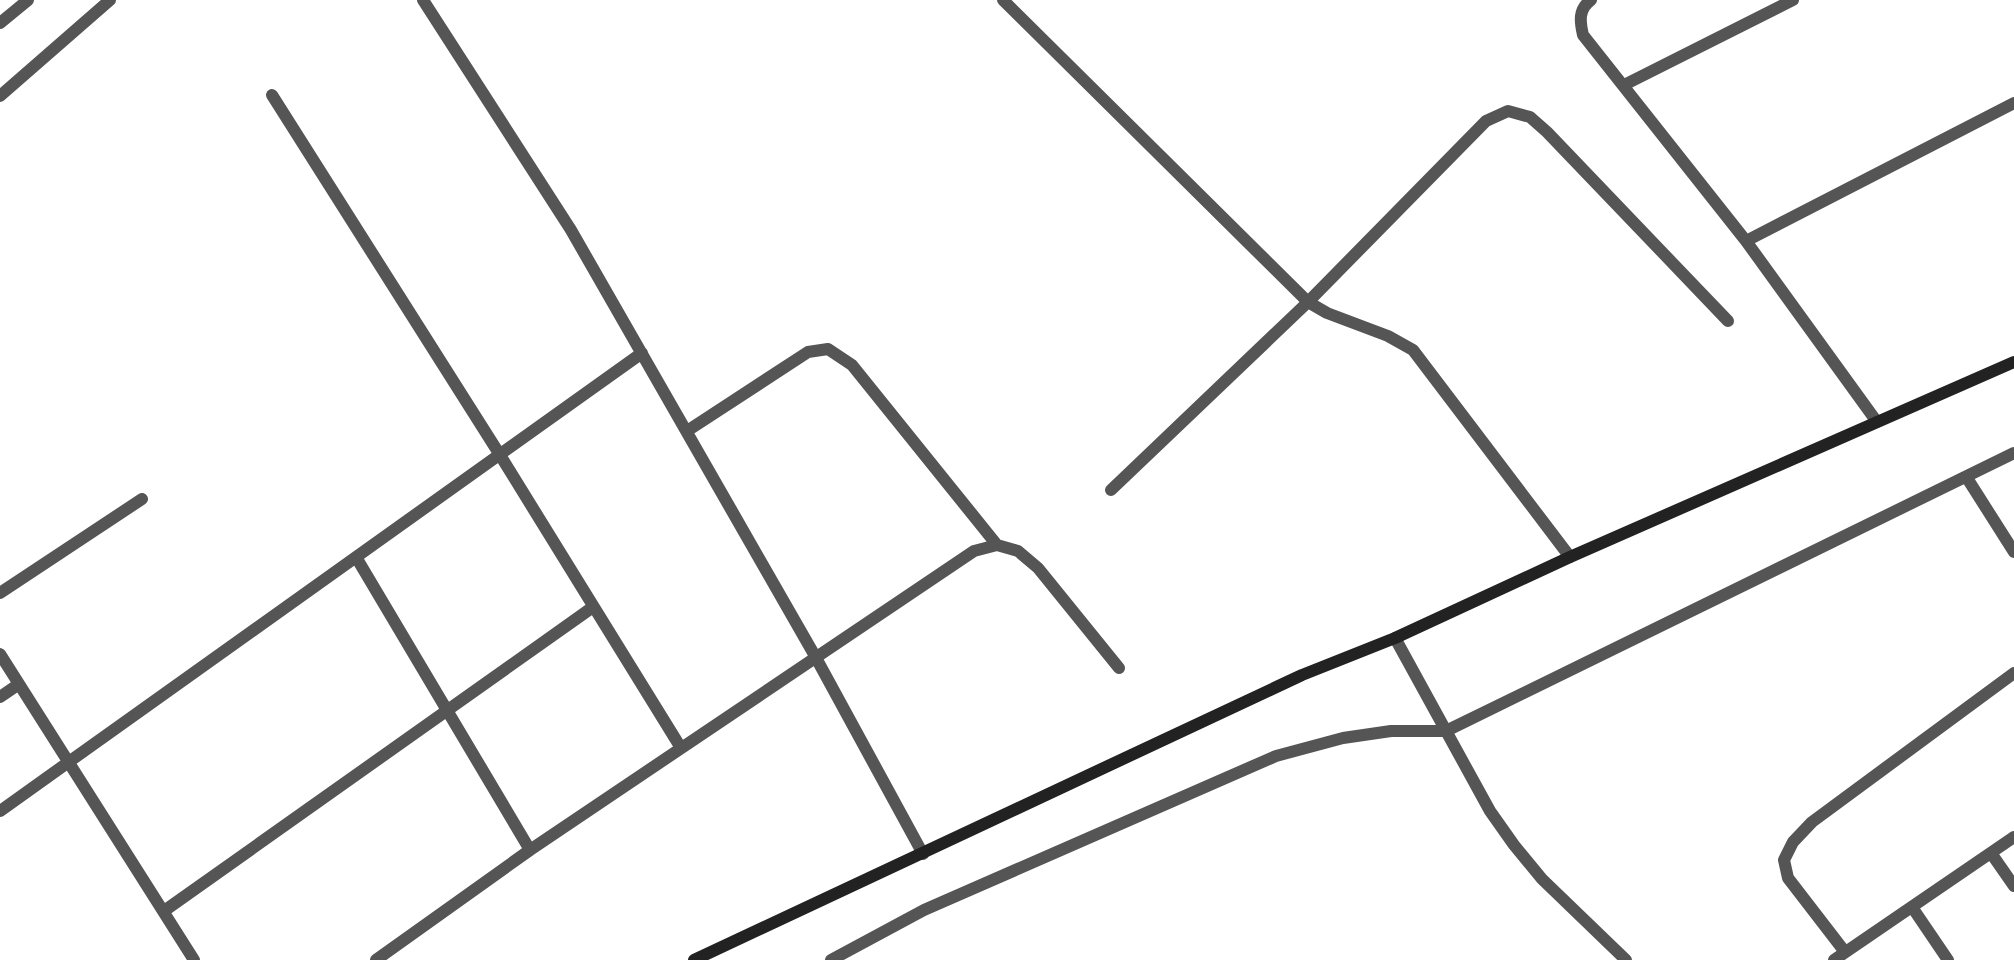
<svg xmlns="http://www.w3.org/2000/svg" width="2014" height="960" font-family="'Source Sans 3',sans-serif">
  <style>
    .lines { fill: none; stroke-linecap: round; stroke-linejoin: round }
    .lane { stroke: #555; stroke-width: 12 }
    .street { stroke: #555; stroke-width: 12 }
    .secondary { stroke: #222; stroke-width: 12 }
  </style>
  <rect width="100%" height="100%" fill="#fff"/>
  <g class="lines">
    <path class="lane" d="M423,0L571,230L815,656L923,854
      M1003,0L1308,302L1327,313L1388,336L1413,350L1570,557
      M272,95L500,455L681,748
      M687,431L808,352L828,349L852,365L997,545
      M1967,478L2014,552
      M1111,490L1308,302L1486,121L1508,111L1530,117L1547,132L1728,321
      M356,557L530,850
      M0,593L142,499
      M1395,638L1490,811L1514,845L1542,879L1626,960
      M0,654L194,960
      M0,697L19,684
      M0,811L642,353
      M1991,853L2014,886
      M1912,907L1948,960
      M164,911L593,607
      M1845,952L1788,878L1784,860L1793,842L1812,822L2014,673
      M376,960L530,850L974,551L997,545L1018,551L1038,568L1119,668
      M831,960L924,910L1276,756L1343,738L1391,731H1446L2014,453
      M1834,960L2014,837"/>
    <path class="street" d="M1591,0C1578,9 1580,22 1583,35L1746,241L1877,422
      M0,23L28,0
      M1624,85L1793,0
      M0,96L110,0
      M1746,241L2014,103"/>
    <path class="secondary" d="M694,960L1302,675L1395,638L1570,557L2014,362"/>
  </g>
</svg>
